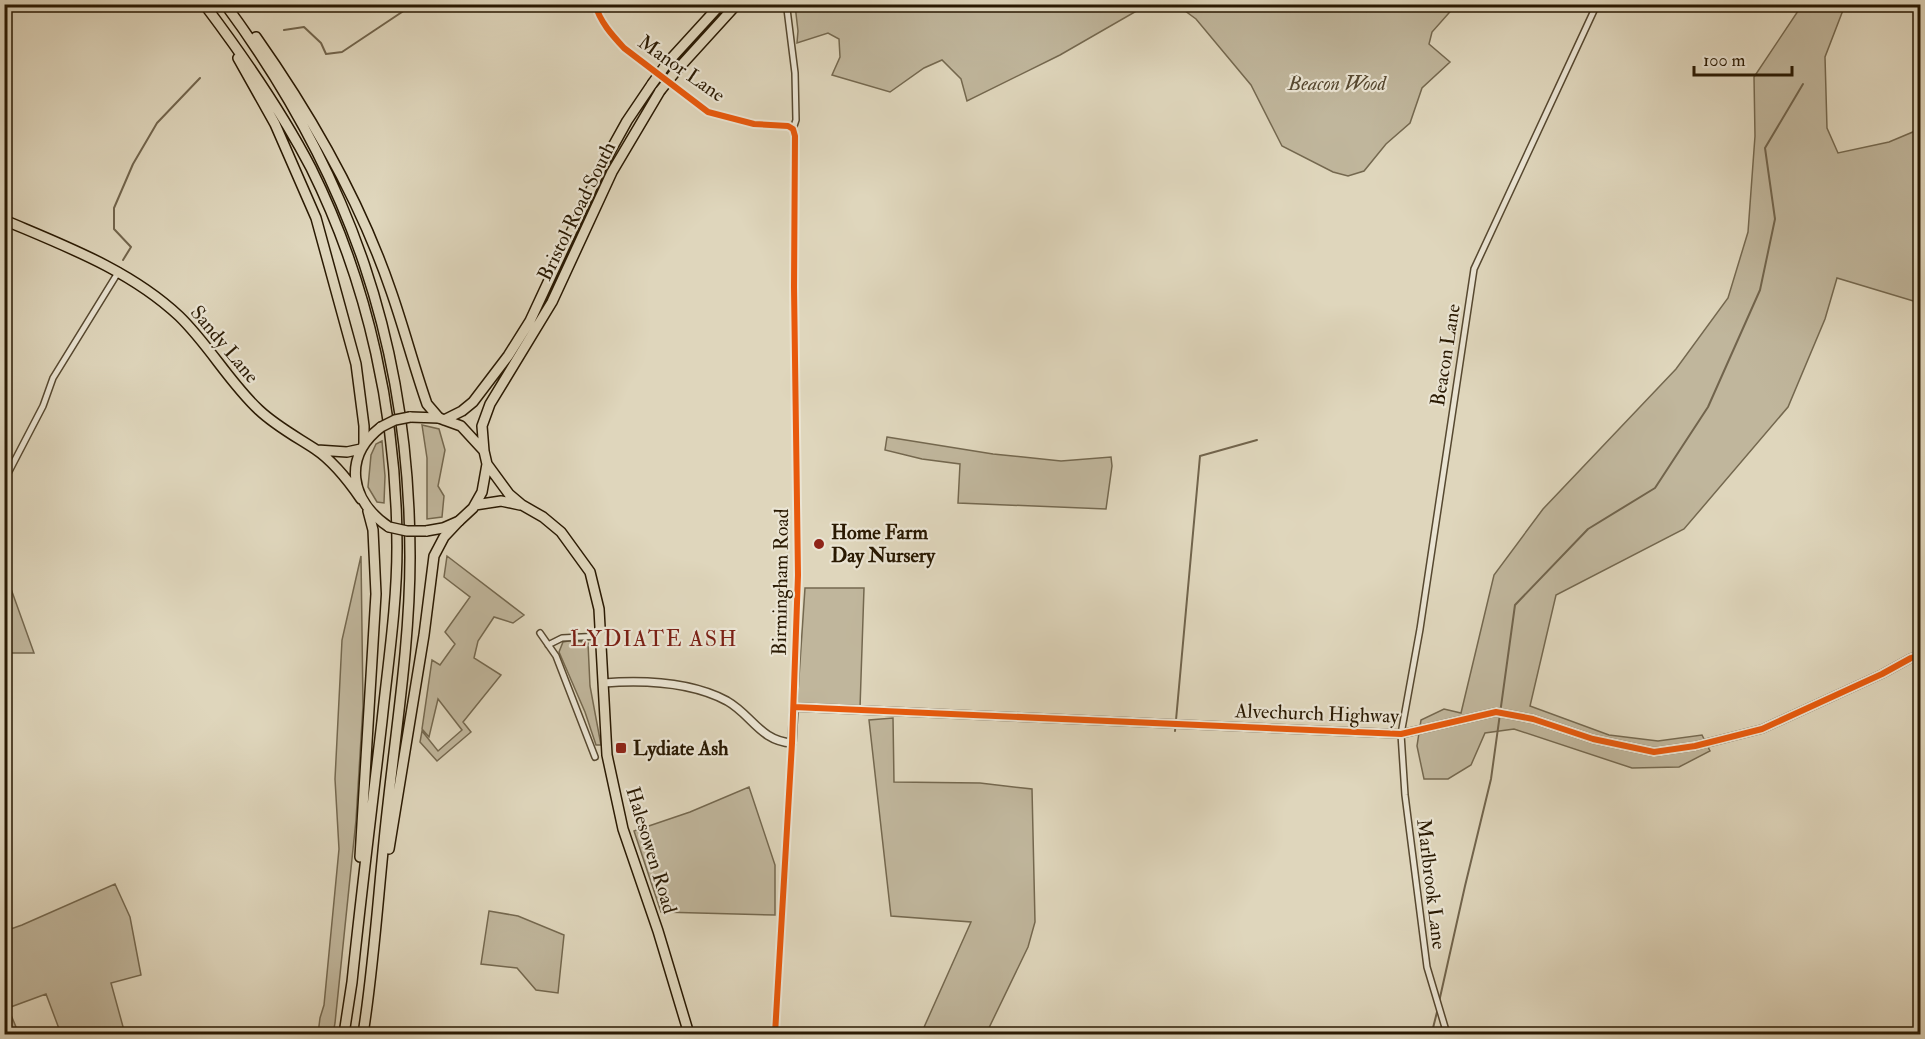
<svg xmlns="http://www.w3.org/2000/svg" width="1925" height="1039" font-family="'IM FELL Double Pica',serif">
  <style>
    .green { fill: #c0b69c; stroke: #74684f; stroke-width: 1.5 }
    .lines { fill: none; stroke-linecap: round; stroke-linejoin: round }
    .stream { stroke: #71644c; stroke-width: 2 }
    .minor-casing { stroke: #564830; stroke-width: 8 }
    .tertiary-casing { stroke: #564830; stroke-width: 10 }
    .trunk-casing { stroke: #291902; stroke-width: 12 }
    .motorway-casing { stroke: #291902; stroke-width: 12 }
    .minor { stroke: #eae4d3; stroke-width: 5 }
    .tertiary { stroke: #eae4d3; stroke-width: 7 }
    .trunk { stroke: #dfd6bc; stroke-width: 9 }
    .motorway { stroke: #dfd6bc; stroke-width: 9 }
    .trunk-bridge-casing { stroke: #291902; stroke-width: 12; stroke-linecap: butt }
    .trunk-bridge { stroke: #dfd6bc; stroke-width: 9 }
    .cycleway-casing { stroke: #eae4d3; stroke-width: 10 }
    .cycleway { stroke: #e8590c; stroke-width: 6 }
    .poi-dot { fill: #8f2418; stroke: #eae4d3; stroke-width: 2 }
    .labels { text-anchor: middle; stroke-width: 4.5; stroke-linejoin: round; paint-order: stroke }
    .street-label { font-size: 20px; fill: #291902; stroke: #eae4d3 }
    .park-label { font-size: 20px; font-style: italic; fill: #564830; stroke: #eae4d3 }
    .poi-label { font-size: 20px; font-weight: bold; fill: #291902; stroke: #eae4d3; text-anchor: start }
    .quarter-label { font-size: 22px; letter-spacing: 1.5px; fill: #7a1f14; stroke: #eae4d3 }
  </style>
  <rect width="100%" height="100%" fill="#dfd6bc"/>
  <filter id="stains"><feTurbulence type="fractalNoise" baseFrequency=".00333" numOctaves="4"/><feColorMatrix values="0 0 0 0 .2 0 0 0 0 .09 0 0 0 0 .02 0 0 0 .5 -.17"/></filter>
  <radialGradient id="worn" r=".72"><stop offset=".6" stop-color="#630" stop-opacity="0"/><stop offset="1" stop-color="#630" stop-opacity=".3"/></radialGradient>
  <path class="green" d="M795,5V4L1147,5L1060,55L967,101L961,79L942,60L924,68L890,92L832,75L840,57L839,39L828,33L797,43L798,31Z
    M1349,5L1366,11L1365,5H1456L1432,32L1429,44L1450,62L1422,88L1410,123L1386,144L1364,171L1348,176L1333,172L1282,146L1251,85L1196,19L1177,5Z
    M1802,5H1845L1825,57L1827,128L1838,153L1889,142L1920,129V251L1916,265H1920V303L1837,278L1825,319L1788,407L1684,529L1556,595L1530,706L1609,735L1658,741L1702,735L1710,751L1679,767L1632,768L1514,729L1485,733L1471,765L1448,779H1424L1417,746L1421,720L1444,709L1461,713L1494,575L1543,509L1676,369L1728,298L1748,232L1755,136L1754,77Z
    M422,425L439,429L445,450L438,486L444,496L442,517L427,519V458Z
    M887,437L993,454L1061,461L1111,457L1112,466L1106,509L958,503L960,464L922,459L885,450Z
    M382,441L385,476L384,503L377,502L368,487L371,455L376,444Z
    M361,556L363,706L356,820L335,1023L333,1034H318L320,1018L324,1005L339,849L335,779L342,640Z
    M447,556L524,615L513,623L494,617L478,641L474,658L501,675L463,722L471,732L437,761L420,742L422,731L438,751L462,730L438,699L429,737L422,729L432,660L440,665L455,644L445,632L470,597L444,577Z
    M5,584L10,586L34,653H5Z
    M805,588H864L860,708L797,707Z
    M574,640L588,643L590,686L601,745H596L585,712L559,652L563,642Z
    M893,718L894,782L980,783L1032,789L1035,922L1028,947L986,1034H921L971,922L891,916L869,720Z
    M749,787L775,865V915L661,912L634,831L690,812Z
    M115,884L130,917L141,975L111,983L125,1034H61L46,994L8,1008L19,1034H5V931L22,925Z
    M489,911L518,916L564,935L558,993L536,990L517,968L481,964Z"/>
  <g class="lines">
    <path class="stream" d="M284,30L304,27L321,43L326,54L342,52L414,4
      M123,260L131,247L114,229V208L133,164L157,123L200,78
      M1175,731L1200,456L1257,440
      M1439,1002L1465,886L1491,779L1515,605L1588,529L1655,488L1708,407L1760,290L1775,219L1765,148L1803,84
      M1434,1034L1433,1028L1438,1008"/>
    <g class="minor-casing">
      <path id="minor" d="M595,4C600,22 612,35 624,48L708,112L754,124L788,126L793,129
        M787,9L795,73L796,120L793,129L795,136L794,287L798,575L794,707
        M4,481L43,406L53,378L119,271
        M540,633L556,656L595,757
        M548,645L562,638L601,636
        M775,1034L792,743
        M1447,1034L1427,967L1405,795L1401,734L1420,629L1474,269L1597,4"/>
    </g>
    <g class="tertiary-casing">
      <path id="tertiary" d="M604,683C644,680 691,682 727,701C752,715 760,741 792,743L794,707L1401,734L1496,712L1533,719L1593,739L1654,752L1695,746L1762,729L1882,674L1911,658L1920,655"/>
    </g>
    <g class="trunk-casing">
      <path id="trunk" d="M668,62L721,4
        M676,71L737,4
        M4,220C65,246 130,270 179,316C209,345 229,382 259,410C276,426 295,436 315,449C333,461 348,480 361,499
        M410,417L439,418L461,426L484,451L487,464L482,492L473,508L459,521L443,528L426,531
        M444,420L462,411L473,402L508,356L530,321L602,166L627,121L652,84
        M381,427C342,457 350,501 389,527
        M317,450L347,452L361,449
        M484,451L482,426L490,404L552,302L612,172L660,91
        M487,464L509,494L522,505L543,517L561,532L590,572L599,609L607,755L623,829L658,931L689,1034
        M475,505L501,501L520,505"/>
    </g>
    <g class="motorway-casing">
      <path id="motorway" d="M204,4C244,57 281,110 311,168C369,285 397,417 397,547C397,605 388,663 382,721C372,808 361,895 352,982L344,1034
        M225,4C350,173 410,346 410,557C410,639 397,722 388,804C379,880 375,958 363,1034
        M256,37C311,115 360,200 391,291C404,328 414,367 427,404L439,418
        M238,58L275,124L316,218L356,364L364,426V443
        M389,849L424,635L434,556L444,537L459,521
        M360,857L376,594L373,530L368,511"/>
    </g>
    <use href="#minor" class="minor"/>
    <use href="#tertiary" class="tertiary"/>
    <use href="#trunk" class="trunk"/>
    <use href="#motorway" class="motorway"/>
    <g class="trunk-bridge-casing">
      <path id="trunk-bridge" d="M652,84L668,62
        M660,91L676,71
        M381,427L395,420L410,417
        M389,527L407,531H426"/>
    </g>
    <use href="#trunk-bridge" class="trunk-bridge"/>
    <g class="cycleway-casing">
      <path id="cycleway" d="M595,4C600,22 612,35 624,48L708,112L754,124L788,126L793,129L795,136L794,287L798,575L792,743L775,1034
        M794,707L1401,734L1496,712L1533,719L1593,739L1654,752L1695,746L1762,729L1882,674L1911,658L1920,655"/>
    </g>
    <use href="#cycleway" class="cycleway"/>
  </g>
  <g class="poi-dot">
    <circle cx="819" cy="544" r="6"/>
    <rect x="615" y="742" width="12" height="12" rx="3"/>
  </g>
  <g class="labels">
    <g class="street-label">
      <text transform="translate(682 68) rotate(35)" y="7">Manor Lane</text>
      <text transform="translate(576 211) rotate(-64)" y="7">Bristol Road South</text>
      <text transform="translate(225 344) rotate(50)" y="7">Sandy Lane</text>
      <text transform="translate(1445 355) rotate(-81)" y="7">Beacon Lane</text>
      <text transform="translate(780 582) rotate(-89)" y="7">Birmingham Road</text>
      <text transform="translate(1317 713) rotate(2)" y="7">Alvechurch Highway</text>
      <text transform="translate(652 850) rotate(73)" y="7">Halesowen Road</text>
      <text transform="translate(1432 884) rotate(83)" y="7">Marlbrook Lane</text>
    </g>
    <g class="park-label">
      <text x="1337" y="90">Beacon Wood</text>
    </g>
    <g class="poi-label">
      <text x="831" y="539">Home Farm<tspan x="831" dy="23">Day Nursery</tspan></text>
      <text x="633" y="755">Lydiate Ash</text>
    </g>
    <g class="quarter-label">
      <text x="654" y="646">LYDIATE ASH</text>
    </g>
  </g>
  <rect width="1925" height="1039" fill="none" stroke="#dfd6bc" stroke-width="24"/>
  <rect x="6" y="6" width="1913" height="1027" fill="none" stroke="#291902" stroke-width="3"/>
  <rect x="12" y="12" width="1901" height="1015" fill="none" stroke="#291902" stroke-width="1.5"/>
  <path d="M1694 66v9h98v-9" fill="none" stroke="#291902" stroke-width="3"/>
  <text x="1703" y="66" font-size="18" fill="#291902" stroke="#eae4d3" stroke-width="4.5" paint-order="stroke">100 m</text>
  <rect width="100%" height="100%" filter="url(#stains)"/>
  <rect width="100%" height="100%" fill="url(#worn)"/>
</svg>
